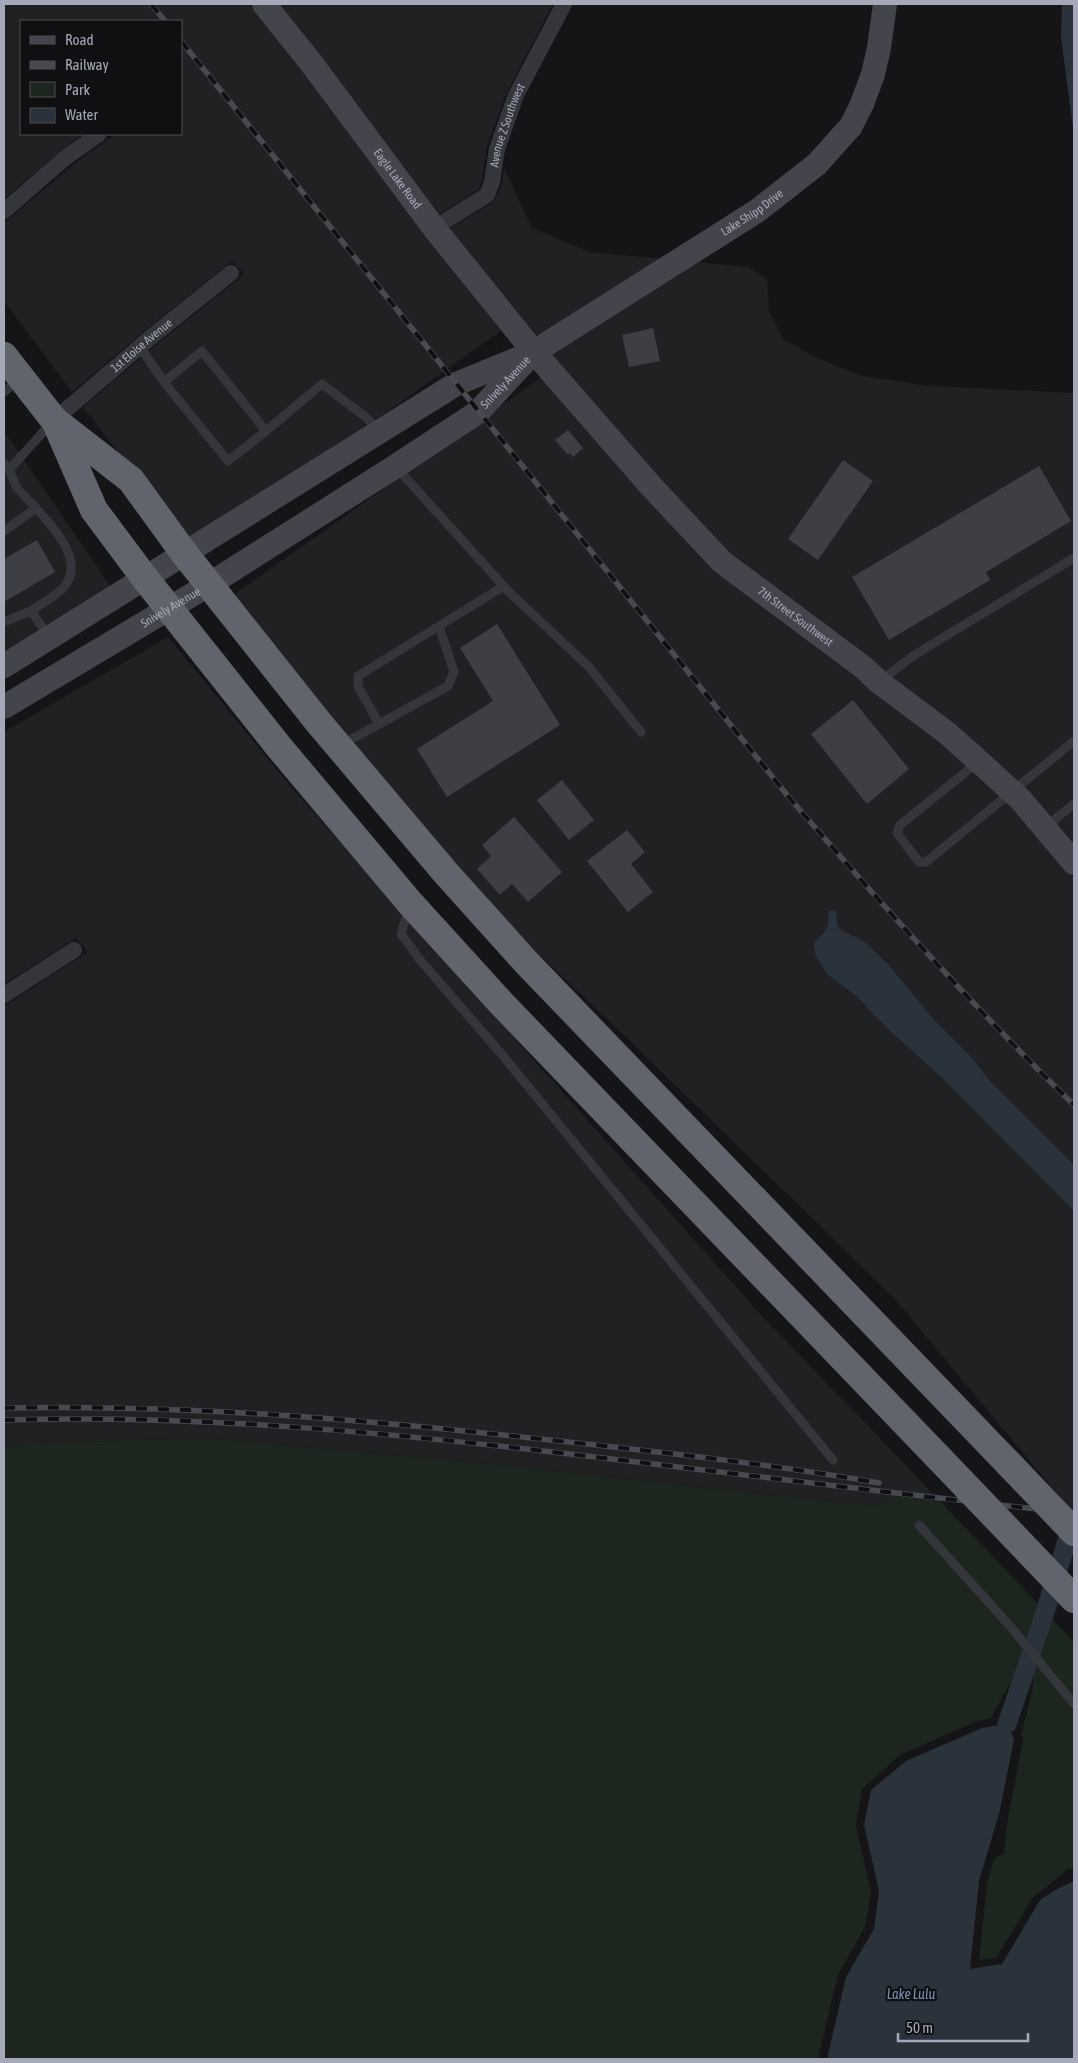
<svg xmlns="http://www.w3.org/2000/svg" width="1078" height="2063" font-family="'Asap Condensed',sans-serif">
  <style>
    .built { fill: #212124 }
    .green { fill: #1c251e }
    .water { fill: #2a323c }
    .lines { fill: none; stroke-linecap: round; stroke-linejoin: round }
    .canal { stroke: #2a323c; stroke-width: 19 }
    .building { fill: #3e3f44 }
    .lane { stroke: #35363c; stroke-width: 9 }
    .street { stroke: #35363c; stroke-width: 16 }
    .secondary { stroke: #43444c; stroke-width: 24 }
    .highway { stroke: #61636d; stroke-width: 28 }
    .rail-casing { stroke: #484951; stroke-width: 5.5 }
    .rail { stroke: #101012; stroke-width: 4; stroke-dasharray: 11; stroke-linecap: butt }
    .highway-bridge { stroke: #61636d; stroke-width: 28 }
    .labels { text-anchor: middle; stroke-width: 4.5; stroke-linejoin: round; paint-order: stroke }
    .street-label { font-size: 12px; fill: #a5a9b8; stroke: #101012 }
    .water-label { font-size: 14px; font-style: italic; fill: #7993b6; stroke: #101012 }
  </style>
  <rect width="100%" height="100%" fill="#151517"/>
  <path class="built" d="M4,4H251L503,329L349,439L187,540L83,407L157,344L245,274L232,261L144,331L72,392L4,301V223L73,165L115,134H181V21H21V134H83L59,152L4,199Z
    M276,4H553L507,92L487,146L482,179L479,189L436,216Z
    M504,168L532,228L589,252L663,259L536,339L448,230L493,202L502,185Z
    M694,262L748,267L767,279L769,312L783,339L812,356L862,376L929,386L1074,393V848L729,555L548,354Z
    M543,376L642,491L940,740L1033,827L1074,878V1165L990,1081L973,1059L935,1021L889,965L865,942L838,928V917L828,918L827,928L821,933L828,975L856,996L891,1032L942,1078L1074,1211V1514L895,1299L628,1039L530,946L511,931L454,867L232,596Z
    M4,431L111,587L4,655Z
    M168,637L291,787L761,1315L941,1502L896,1496L871,1506L478,1463L200,1438L4,1445V1006L88,952L76,938L4,984V732Z"/>
  <path class="green" d="M200,1438L478,1463L871,1506L896,1496L941,1502L1041,1607L1022,1662L991,1718L978,1721L900,1755L862,1789L856,1826L871,1892L865,1927L838,1975L818,2059H4V1445Z
    M1053,1620L1074,1642V1870L1068,1868L1054,1881L1033,1897L996,1958L979,1960L987,1883L994,1859L1004,1853L1008,1817L1023,1740L1021,1734L1032,1692L1034,1674Z"/>
  <path class="water" d="M1062,4H1074V136L1061,37Z
    M836,910L838,928L865,942L889,965L935,1021L973,1059L990,1081L1074,1165V1211L942,1078L891,1032L856,996L828,975L815,954L814,943L827,928L829,911Z
    M1007,1724L1014,1739L1000,1810L979,1881L970,1969L1002,1964L1040,1900L1059,1888L1074,1881V2059H827L846,1977L874,1929L879,1891L864,1825L871,1790L906,1761L982,1728Z"/>
  <g class="lines">
    <path class="canal" d="M1007,1724L1042,1622L1074,1518"/>
  </g>
  <path class="building" d="M653,328L660,361L629,367L622,335Z
    M568,430L583,448L573,457L570,453L568,455L555,440Z
    M843,460L873,481L818,560L788,539Z
    M1039,466L1071,521L986,572L990,580L889,640L852,577Z
    M37,540L55,572L4,602V559Z
    M497,624L560,725L447,797L417,749L493,701L460,648Z
    M853,700L909,769L867,804L811,734Z
    M562,780L594,820L569,840L537,800Z
    M514,817L562,872L528,902L512,884L500,895L477,869L491,856L482,845Z
    M627,830L645,852L631,864L653,892L628,912L587,861Z"/>
  <g class="lines">
    <path class="lane" d="M140,347L164,382L202,351L266,431L322,384L367,418L379,432
      M164,382L228,461L266,431
      M4,392L19,380
      M4,463L9,470L17,488L36,508L4,531
      M396,467L509,592L589,667L641,732
      M9,470L52,422
      M31,611C41,604 54,597 63,588C87,562 53,527 36,508
      M4,622L31,611L49,637
      M879,682L913,656L1074,558
      M379,724L358,686V676L504,586
      M341,745L448,686L454,672L439,626
      M977,763L900,825L897,833L919,862H926L1074,741
      M1045,827L1074,804
      M409,908L401,934L421,961L504,1057L833,1460
      M919,1525L1010,1626L1074,1704"/>
    <g class="street">
      <path d="M4,211L65,158L99,134"/>
      <path id="s1" d="M434,228L487,195L492,182L497,149L516,95L564,4"/>
      <path id="s2" d="M54,420L151,337L231,273"/>
      <path d="M4,995L74,950"/>
    </g>
    <g class="secondary">
      <path id="s3" d="M264,4L312,64L434,228L534,352L650,485L722,562L863,667L879,682L947,733L984,766L1021,800L1074,863"/>
      <path id="s4" d="M4,666L456,384L534,352L757,211L817,164L851,126L862,104L873,74L879,48L885,4"/>
      <path id="s5" d="M4,707L210,584L396,466L478,412L529,357"/>
    </g>
    <path class="highway" d="M4,356L54,420L131,480L184,553L319,723L445,872L526,962L1009,1464
      M56,423L94,510L144,577L279,747L410,903L502,1004L937,1456"/>
    <g class="rail-casing">
      <path id="rail" d="M151,4L165,21
        M181,41L787,795C879,902 973,1007 1074,1105
        M4,1408C187,1404 369,1420 550,1440C660,1452 770,1464 879,1483
        M4,1420C199,1414 392,1433 586,1456C748,1475 911,1496 1074,1513"/>
    </g>
    <use href="#rail" class="rail"/>
    <path class="highway-bridge" d="M937,1456L1074,1599
      M1009,1464L1074,1532"/>
  </g>
  <g class="labels">
    <g class="street-label">
      <text dy="4" stroke="none"><textPath href="#s1" startOffset="135">Avenue Z Southwest</textPath></text>
      <text dy="4" stroke="none"><textPath href="#s3" startOffset="220">Eagle Lake Road</textPath></text>
      <text dy="4" stroke="none"><textPath href="#s4" startOffset="876">Lake Shipp Drive</textPath></text>
      <text dy="4" stroke="none"><textPath href="#s2" startOffset="115">1st Eloise Avenue</textPath></text>
      <text dy="4" stroke="none"><textPath href="#s5" startOffset="599">Snively Avenue</textPath></text>
      <text dy="4" stroke="none"><textPath href="#s5" startOffset="194">Snively Avenue</textPath></text>
      <text dy="4" stroke="none"><textPath href="#s3" startOffset="814">7th Street Southwest</textPath></text>
    </g>
    <g class="water-label">
      <text x="911" y="1999">Lake Lulu</text>
    </g>
  </g>
  <rect width="1078" height="2063" fill="none" stroke="#a5a9b8" stroke-width="10"/>
  <rect x="20" y="20" width="162" height="115" fill="#101012" stroke="#4c4d54"/>
  <rect x="30" y="36" width="25" height="8" fill="#43444c" stroke="#4c4d54"/>
  <text x="65" y="45" font-size="15" fill="#a5a9b8">Road</text>
  <rect x="30" y="61" width="25" height="8" fill="#484951" stroke="#4c4d54"/>
  <text x="65" y="70" font-size="15" fill="#a5a9b8">Railway</text>
  <rect x="30" y="82" width="25" height="15" fill="#1c251e" stroke="#4c4d54"/>
  <text x="65" y="95" font-size="15" fill="#a5a9b8">Park</text>
  <rect x="30" y="108" width="25" height="15" fill="#2a323c" stroke="#4c4d54"/>
  <text x="65" y="120" font-size="15" fill="#a5a9b8">Water</text>
  <path d="M898 2033v8h130v-8" fill="none" stroke="#a5a9b8" stroke-width="2.5"/>
  <text x="906" y="2033" font-size="15" fill="#a5a9b8" stroke="#101012" stroke-width="4" paint-order="stroke">50 m</text>
</svg>
